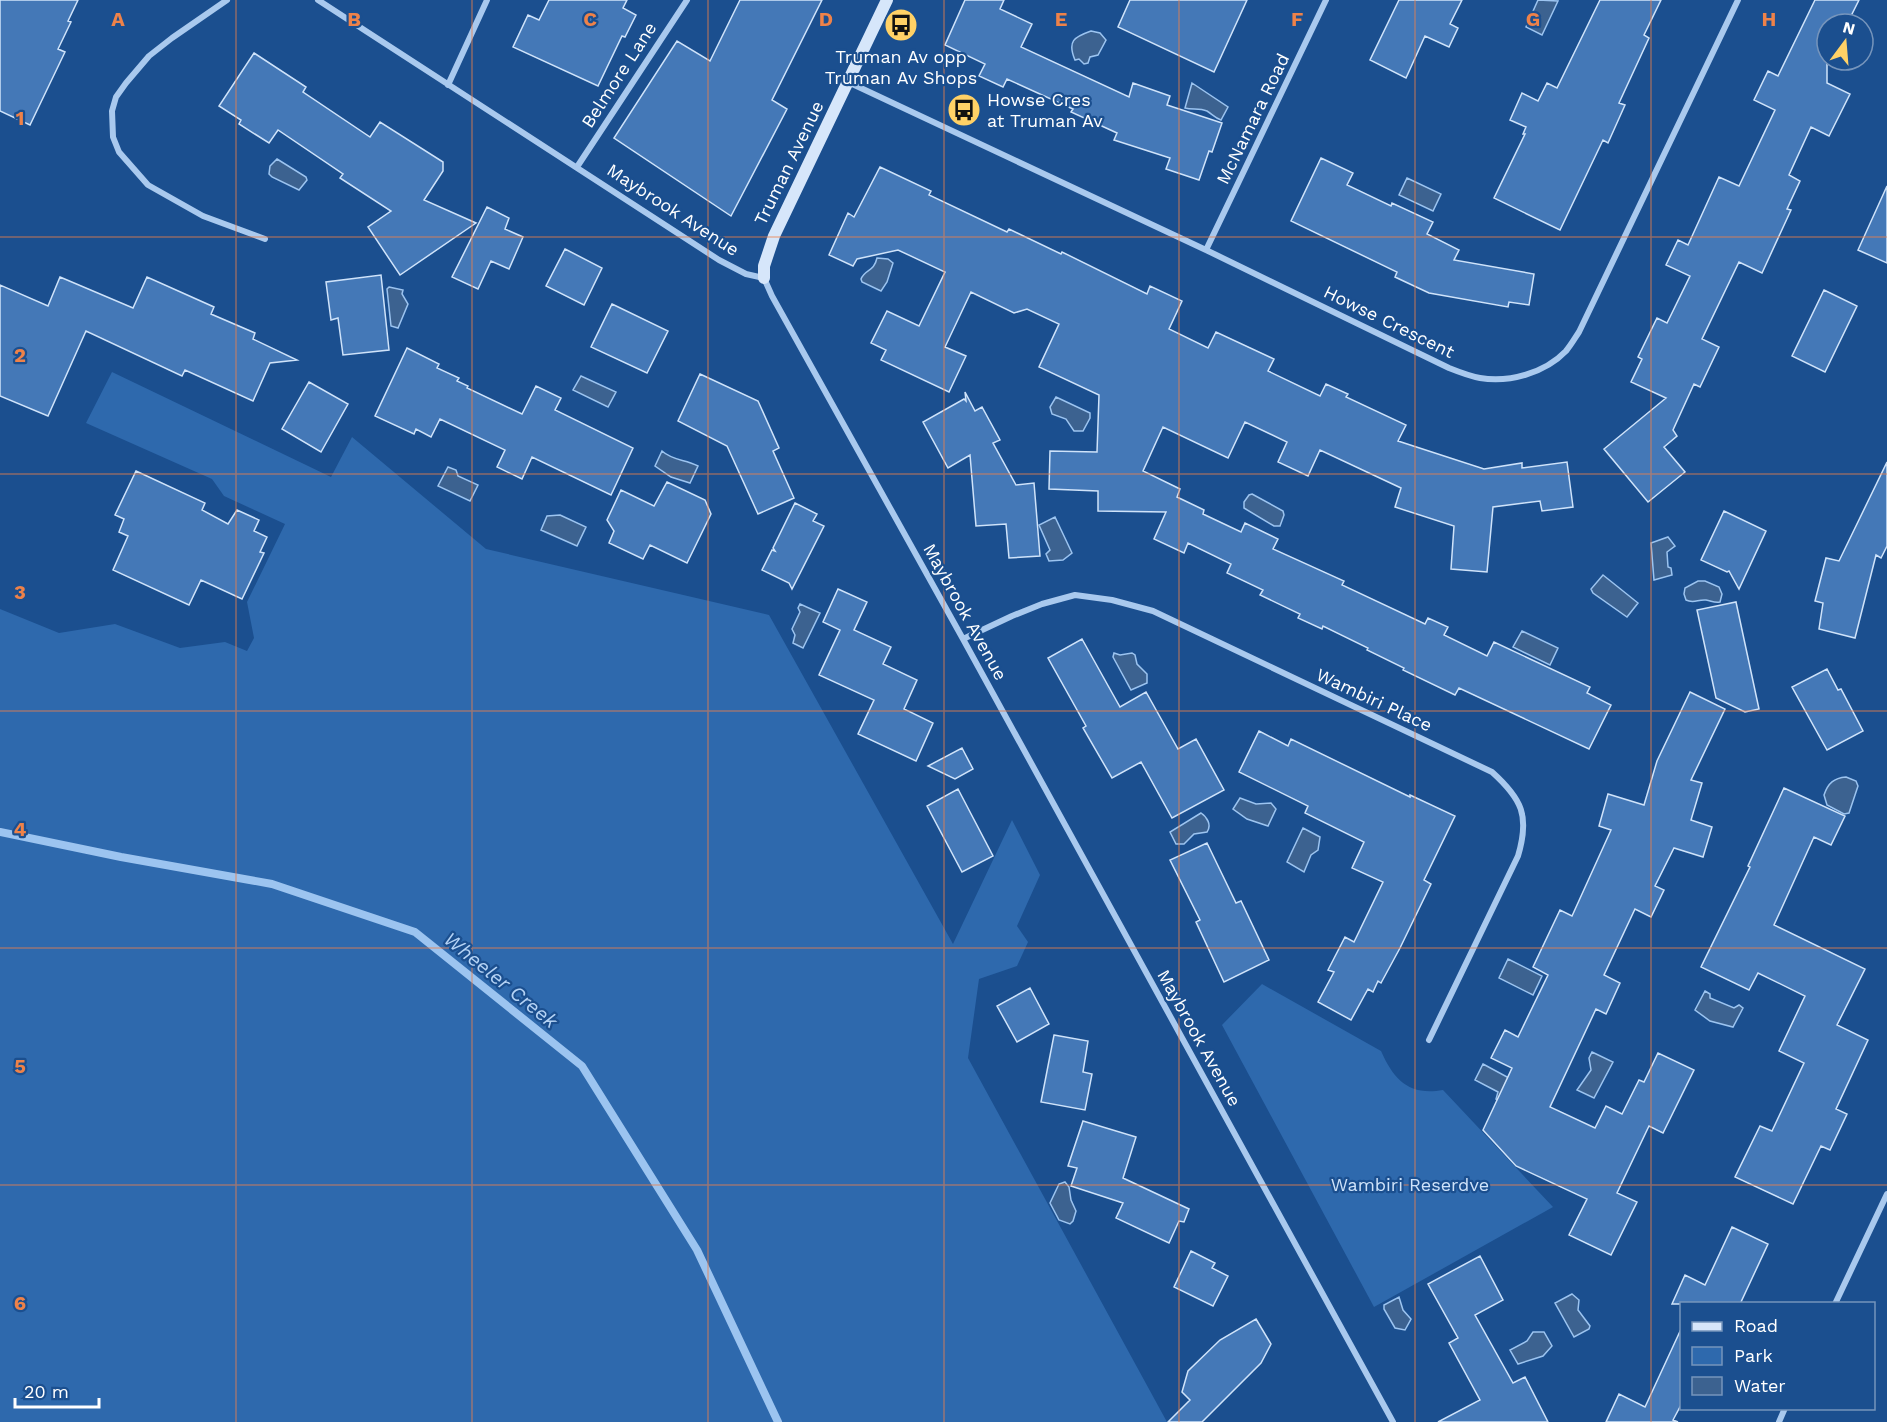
<svg xmlns="http://www.w3.org/2000/svg" width="1887" height="1422" font-family="'Work Sans',sans-serif">
  <style>
    .green { fill: #2e69ad }
    .water { fill: #3c6290; stroke: #9cc4f0; stroke-width: 1.5 }
    .lines { fill: none; stroke-linecap: round; stroke-linejoin: round }
    .stream { stroke: #9cc4f0; stroke-width: 8 }
    .building { fill: #4478b7; stroke: #cfe3fa; stroke-width: 1.5 }
    .street { stroke: #a9c9ee; stroke-width: 6 }
    .secondary { stroke: #d6e6fa; stroke-width: 12 }
    .grid { fill: none; stroke: #ee8249; stroke-width: 1.5; stroke-opacity: 0.55 }
    .labels { text-anchor: middle; stroke-width: 4.5; stroke-linejoin: round; paint-order: stroke }
    .poi-label { font-size: 18px; fill: #fff; stroke: #1b4f8f }
    .street-label { font-size: 18px; fill: #fff; stroke: #1b4f8f }
    .park-label { font-size: 18px; fill: #cfe3fa; stroke: #1b4f8f }
    .water-label { font-size: 20px; font-style: italic; fill: #b5d3f5; stroke: #1b4f8f }
    .grid-label { font-size: 20px; text-anchor: middle; font-weight: bold; fill: #ee8249; stroke: #1b4f8f; stroke-width: 4.5; stroke-linejoin: round; paint-order: stroke }
  </style>
  <rect width="100%" height="100%" fill="#1b4f8f"/>
  <path class="green" d="M112,372L331,477L352,437L486,549L769,615L953,944L1012,820L1040,875L1017,926L1028,942L1017,966L979,979L968,1058L1167,1422H0V609L59,633L115,624L180,648L225,642L247,651L254,638L247,602L285,524L224,496L212,479L86,423Z
    M1262,984L1381,1051C1394,1080 1409,1096 1443,1090L1553,1207L1374,1307L1222,1025Z"/>
  <path class="water" d="M1538,0L1558,1L1542,35L1526,27Z
    M1091,31L1100,33L1106,40L1098,55L1090,57L1088,63L1084,64L1079,59L1075,60C1067,41 1074,37 1091,31Z
    M1192,83L1228,107L1221,120C1215,118 1212,114 1207,111C1199,108 1192,110 1185,108Z
    M277,159L306,177L307,180L299,190L272,177L269,174L270,166Z
    M1407,178L1441,194L1433,211L1399,195Z
    M877,258L888,259L893,263L887,282L881,291L862,282L861,279C865,269 874,272 877,258Z
    M389,287L403,290L402,294L408,304L398,328L391,326L387,289Z
    M581,376L616,392L608,407L573,390Z
    M1056,397L1090,413V418L1083,431H1074L1066,419L1052,414L1050,407Z
    M662,451C673,461 685,459 698,466L690,483L671,477L655,466Z
    M448,467L456,470L458,476L478,485L470,501L438,486Z
    M1252,494L1283,511L1284,515L1280,526H1274L1244,508V502L1249,495Z
    M560,515L586,527L577,546L541,530L547,516Z
    M1055,517L1072,553L1063,560L1049,561L1046,554L1050,550L1039,525Z
    M1668,537L1675,546L1667,552L1668,567L1671,568L1672,575L1654,580L1651,543Z
    M1603,575L1638,603L1627,617L1593,593L1591,589Z
    M1698,581H1705L1719,587L1722,594L1720,602C1714,603 1712,601 1706,600C1698,599 1694,604 1686,600L1684,594L1685,588Z
    M800,604L820,613L803,648L793,643L795,635L792,629L800,612L798,608Z
    M1522,631L1558,648L1550,665L1513,647Z
    M1114,653L1120,655L1132,653L1135,655L1137,664L1147,674V683L1131,690L1113,657Z
    M1846,777L1856,781L1858,786L1849,813L1844,814L1827,805L1824,795C1828,783 1834,778 1846,777Z
    M1240,798L1256,804L1271,803L1276,809L1268,826L1247,819L1233,809Z
    M1201,813C1207,817 1212,825 1207,832L1194,834L1184,844H1176L1170,832Z
    M1303,828L1320,837L1318,850L1311,855L1304,872L1287,862Z
    M1508,959L1542,976L1533,995L1499,978Z
    M1705,991L1710,994V998L1734,1008L1739,1005L1743,1008L1733,1027L1710,1021L1695,1010Z
    M1592,1052L1613,1062L1594,1098L1577,1090L1591,1070L1589,1058Z
    M1483,1064L1522,1085L1510,1106L1496,1099L1498,1092L1475,1080Z
    M1065,1182L1069,1187L1071,1200L1076,1211L1073,1221L1070,1224L1059,1220L1050,1203L1059,1184Z
    M1572,1294L1579,1300L1578,1310L1590,1326L1589,1329L1574,1337L1555,1303Z
    M1399,1297L1403,1310L1411,1319L1405,1330L1395,1328L1384,1309V1305Z
    M1533,1332H1544L1552,1346L1543,1356L1518,1364L1510,1350L1527,1341Z"/>
  <g class="lines">
    <path class="stream" d="M0,832L121,857L272,884L415,932L582,1066L697,1250L778,1422"/>
  </g>
  <path class="building" d="M0,0H78L68,21L71,22L58,49L65,52L30,125L0,111Z
    M549,0H627L623,8L636,15L625,37L622,36L598,86L513,47L528,15L539,20Z
    M740,0H822L772,100L787,109L731,216L614,138L677,41L710,61Z
    M965,0H1004L1000,9L1032,24L1021,47L1129,97L1133,83L1170,96L1167,105L1222,123L1212,152L1209,151L1199,180L1166,169L1170,158L1114,140L1117,133L1071,112L1073,109L1007,79L1003,87L979,76L985,64L945,45Z
    M1130,0H1247L1214,72L1118,27Z
    M1399,0H1462L1450,24L1458,28L1449,47L1425,36L1406,78L1370,60Z
    M1600,0H1661L1644,35L1649,38L1619,103L1625,105L1608,143L1603,140L1560,230L1494,198L1525,134H1523L1526,127L1510,120L1522,93L1538,101L1547,83L1557,88Z
    M1815,0H1859L1847,24H1827V83L1850,94L1829,136L1811,127L1789,175L1800,181L1787,209L1791,210L1762,273L1739,262L1702,339L1719,347L1700,387L1694,384L1673,430L1677,436L1664,447L1685,472L1648,502L1604,449L1666,398L1631,382L1642,359L1638,357L1657,318L1667,323L1690,276L1666,265L1678,240L1688,245L1719,177L1739,186L1775,110L1754,100L1768,71L1778,76Z
    M254,53L306,87L303,92L370,137L380,122L443,162V171L424,200L476,223L400,275L368,227L391,211L340,178L343,174L278,130L269,143L239,124L241,120L219,106Z
    M1321,158L1353,173L1347,185L1391,206L1392,203L1433,222L1427,234L1459,250L1454,260L1534,274L1529,305L1509,302L1508,307L1429,293L1395,277L1397,272L1291,221Z
    M880,167L931,191L929,195L1007,232L1009,229L1061,254L1062,252L1147,294L1150,286L1182,301L1169,329L1208,348L1216,332L1274,359L1268,371L1320,396L1326,384L1348,394L1346,397L1406,425L1398,441L1484,469L1522,463V468L1567,462L1573,507L1542,511L1540,501L1493,507L1487,572L1451,569L1454,526L1395,507L1401,488L1320,450L1308,476L1278,462L1287,442L1245,422L1228,458L1163,427L1143,471L1180,489L1177,497L1204,510L1203,514L1241,532L1245,523L1278,539L1273,549L1344,581L1342,585L1425,624L1428,618L1448,627L1444,635L1487,656L1494,642L1590,687L1587,693L1611,705L1589,749L1459,688L1455,695L1403,670L1404,668L1367,650L1368,648L1323,626L1322,629L1298,618L1300,614L1260,595L1263,590L1227,573L1231,564L1188,543L1184,553L1154,539L1166,512L1098,511V491L1049,489L1050,451L1097,452L1099,395L1039,367L1059,324L1027,309L1014,313L971,292L945,347L966,356L949,392L881,360L886,350L871,343L887,311L919,326L945,272L898,250L857,259L853,266L829,255L848,213L854,217Z
    M1887,186V263L1858,250Z
    M487,207L509,218L505,229L523,237L509,269L491,261L478,289L452,277Z
    M565,249L602,268L584,305L546,286Z
    M381,275L389,350L343,355L338,318L331,320L326,282Z
    M60,277L133,308L147,277L214,307L211,314L255,333L253,339L297,360L270,363L253,401L185,370L182,376L86,331L48,416L0,396V285L48,306Z
    M1824,290L1857,306L1825,372L1792,356Z
    M612,304L668,331L647,373L591,347Z
    M407,348L439,364L437,368L459,378L457,381L468,386L467,388L522,414L536,386L561,398L555,410L633,448L611,495L532,457L522,479L497,467L505,450L440,419L431,437L416,429L414,434L375,416Z
    M700,374L758,401L779,448L773,451L794,498L758,514L727,446L678,421Z
    M309,382L348,404L321,452L282,429Z
    M965,392L975,411L982,407L1000,440L993,443L1016,485L1034,483L1040,556L1009,558L1006,524L976,526L970,455L948,468L923,422L964,399L966,401Z
    M1887,462V546L1881,558L1876,555L1855,638L1819,629L1823,603L1815,601L1826,558L1839,561Z
    M136,471L205,503L202,510L228,524L237,510L259,520L254,531L267,537L260,552L264,553L242,599L201,580L189,605L113,570L128,536L119,532L124,519L115,515Z
    M667,482L705,500L711,514L687,563L650,545L643,559L609,543L614,531L607,520L621,490L654,506Z
    M795,503L817,514L813,521L824,526L792,589L789,583L762,570L772,550L775,551L773,548Z
    M1724,511L1766,531L1739,589L1729,571L1727,572L1701,560Z
    M838,589L867,602L854,630L891,647L883,664L917,680L904,709L933,723L916,761L858,734L874,700L819,675L840,630L823,622Z
    M1736,602L1759,709L1745,712L1716,698L1697,610Z
    M1082,639L1120,707L1146,692L1178,749L1196,739L1224,790L1172,818L1141,762L1112,778L1083,728L1086,726L1048,658Z
    M1827,669L1838,690L1841,689L1863,731L1827,750L1792,687Z
    M1690,692L1725,709L1691,780L1702,783L1691,820L1712,827L1703,857L1674,848L1655,886L1664,890L1651,917L1635,909L1604,975L1620,983L1606,1014L1596,1009L1550,1107L1595,1128L1606,1106L1622,1114L1639,1080L1644,1082L1658,1053L1694,1070L1663,1133L1649,1126L1617,1193L1637,1202L1611,1255L1569,1235L1587,1199L1516,1166L1483,1130L1512,1068L1491,1058L1505,1030L1518,1037L1548,975L1533,967L1560,910L1572,916L1611,830L1599,826L1608,794L1644,805L1657,761Z
    M1259,731L1288,746L1291,739L1410,797V795L1455,816L1424,880L1431,884L1400,948L1381,983L1378,981L1373,992L1368,989L1351,1020L1318,1002L1334,972L1328,970L1345,937L1354,942L1383,882L1352,868L1364,842L1305,813L1308,806L1239,772Z
    M962,748L973,769L955,779L928,766Z
    M1784,788L1845,816L1831,845L1814,837L1774,925L1865,969L1837,1025L1868,1040L1836,1109L1847,1114L1830,1150L1821,1146L1793,1204L1735,1177L1760,1126L1772,1131L1804,1063L1779,1051L1805,996L1758,973L1749,990L1701,967L1750,867L1748,866Z
    M958,789L993,856L962,872L927,806Z
    M1207,843L1236,903L1241,901L1269,960L1224,982L1196,922L1200,920L1170,860Z
    M1030,988L1049,1024L1017,1042L997,1006Z
    M1054,1035L1088,1041L1083,1072L1092,1074L1085,1110L1041,1102Z
    M1083,1121L1136,1137L1123,1178L1189,1209L1184,1222L1179,1221L1169,1243L1116,1218L1123,1203L1071,1186L1077,1168L1068,1166Z
    M1732,1227L1768,1244L1741,1302L1744,1304H1672L1685,1275L1705,1285Z
    M1191,1251L1215,1263L1212,1268L1228,1276L1213,1306L1174,1287Z
    M1480,1256L1503,1300L1475,1315L1513,1383L1525,1377L1548,1422H1438L1480,1400L1449,1343L1458,1338L1428,1284Z
    M1256,1319L1271,1344L1261,1363L1202,1422H1168L1190,1400L1182,1392L1188,1371L1220,1340Z
    M1682,1327V1403L1673,1420L1678,1422H1606L1619,1394L1645,1407Z"/>
  <g class="lines">
    <path class="street" d="M227,0L172,38L149,56L126,83L116,97L112,111L113,137L119,152L148,185L203,216L265,239
      M318,0L719,260L746,274L764,278L772,296L963,639L1393,1422
      M848,82L1206,250L1449,368C1459,372 1469,376 1480,378C1509,383 1545,373 1566,351C1571,345 1575,338 1579,332L1738,0
      M448,85L487,0
      M577,167L687,0
      M1206,250L1326,0
      M963,639L1012,616L1042,604L1075,595L1112,600L1153,611L1492,772C1522,799 1530,816 1518,856L1429,1040
      M1835,1304L1887,1194
      M1779,1422L1785,1408"/>
    <path class="secondary" d="M764,278V266L774,236L887,0"/>
  </g>
  <path class="grid" d="M236,0V1422M472,0V1422M708,0V1422M944,0V1422M1179,0V1422M1415,0V1422M1651,0V1422M0,237H1887M0,474H1887M0,711H1887M0,948H1887M0,1185H1887"/>
  <defs>
    <g id="bus-disc" transform="scale(1.725)"><circle r="9.5" fill="#ffd166" stroke="#1b4f8f"/><path d="M-5-6H5V4H4V6H2V4H-2V6H-4V4H-5ZM-3.5-4V0h7V-4ZM-3.5 1.2v1.5H-2V1.2ZM2 1.2v1.5H3.5V1.2Z" fill="#111"/></g>
  </defs>
  <g fill-rule="evenodd">
    <use href="#bus-disc" x="901" y="25"/>
    <use href="#bus-disc" x="964" y="110"/>
  </g>
  <g class="labels">
    <g class="poi-label">
      <text x="901" y="63">Truman Av opp<tspan x="901" dy="21">Truman Av Shops</tspan></text>
      <text x="987" y="106" text-anchor="start">Howse Cres<tspan x="987" dy="21">at Truman Av</tspan></text>
    </g>
    <g class="street-label">
      <text transform="translate(619 75) rotate(-57)" y="6">Belmore Lane</text>
      <text transform="translate(1253 119) rotate(-64)" y="6">McNamara Road</text>
      <text transform="translate(789 163) rotate(-64)" y="6">Truman Avenue</text>
      <text transform="translate(673 210) rotate(33)" y="6">Maybrook Avenue</text>
      <text transform="translate(1389 322) rotate(26)" y="6">Howse Crescent</text>
      <text transform="translate(965 612) rotate(61)" y="6">Maybrook Avenue</text>
      <text transform="translate(1374 700) rotate(25)" y="6">Wambiri Place</text>
      <text transform="translate(1199 1038) rotate(61)" y="6">Maybrook Avenue</text>
    </g>
    <g class="park-label">
      <text x="1410" y="1191">Wambiri Reserdve</text>
    </g>
    <g class="water-label">
      <text transform="translate(501 980) rotate(39)" y="7">Wheeler Creek</text>
    </g>
  </g>
  <g class="grid-label">
    <text x="118" y="26">A</text>
    <text x="354" y="26">B</text>
    <text x="590" y="26">C</text>
    <text x="826" y="26">D</text>
    <text x="1061" y="26">E</text>
    <text x="1297" y="26">F</text>
    <text x="1533" y="26">G</text>
    <text x="1769" y="26">H</text>
    <text x="20" y="125">1</text>
    <text x="20" y="362">2</text>
    <text x="20" y="599">3</text>
    <text x="20" y="836">4</text>
    <text x="20" y="1073">5</text>
    <text x="20" y="1310">6</text>
  </g>
  <rect x="1680" y="1302" width="195" height="108" fill="#1b4f8f" stroke="#7695bc" stroke-width="1.5"/>
  <rect x="1692" y="1322" width="30" height="9" fill="#d6e6fa" stroke="#7695bc" stroke-width="1.5"/>
  <text x="1734" y="1332" font-size="18" fill="#ffffff">Road</text>
  <rect x="1692" y="1347" width="30" height="18" fill="#2e69ad" stroke="#7695bc" stroke-width="1.5"/>
  <text x="1734" y="1362" font-size="18" fill="#ffffff">Park</text>
  <rect x="1692" y="1377" width="30" height="18" fill="#3c6290" stroke="#7695bc" stroke-width="1.5"/>
  <text x="1734" y="1392" font-size="18" fill="#ffffff">Water</text>
  <g transform="translate(1845 42) rotate(16)"><circle r="28" fill="#1b4f8f" stroke="#7695bc" stroke-width="1.5"/>
  <path d="M0-4.5L10 22L0 15L-10 22Z" fill="#ffd166"/>
  <text y="-9" font-size="16" font-weight="bold" text-anchor="middle" fill="#ffffff">N</text>
  </g>
  <path d="M15 1398v9h84v-9" fill="none" stroke="#ffffff" stroke-width="3"/>
  <text x="24" y="1398" font-size="18" fill="#ffffff" stroke="#1b4f8f" stroke-width="4.5" paint-order="stroke">20 m</text>
</svg>
